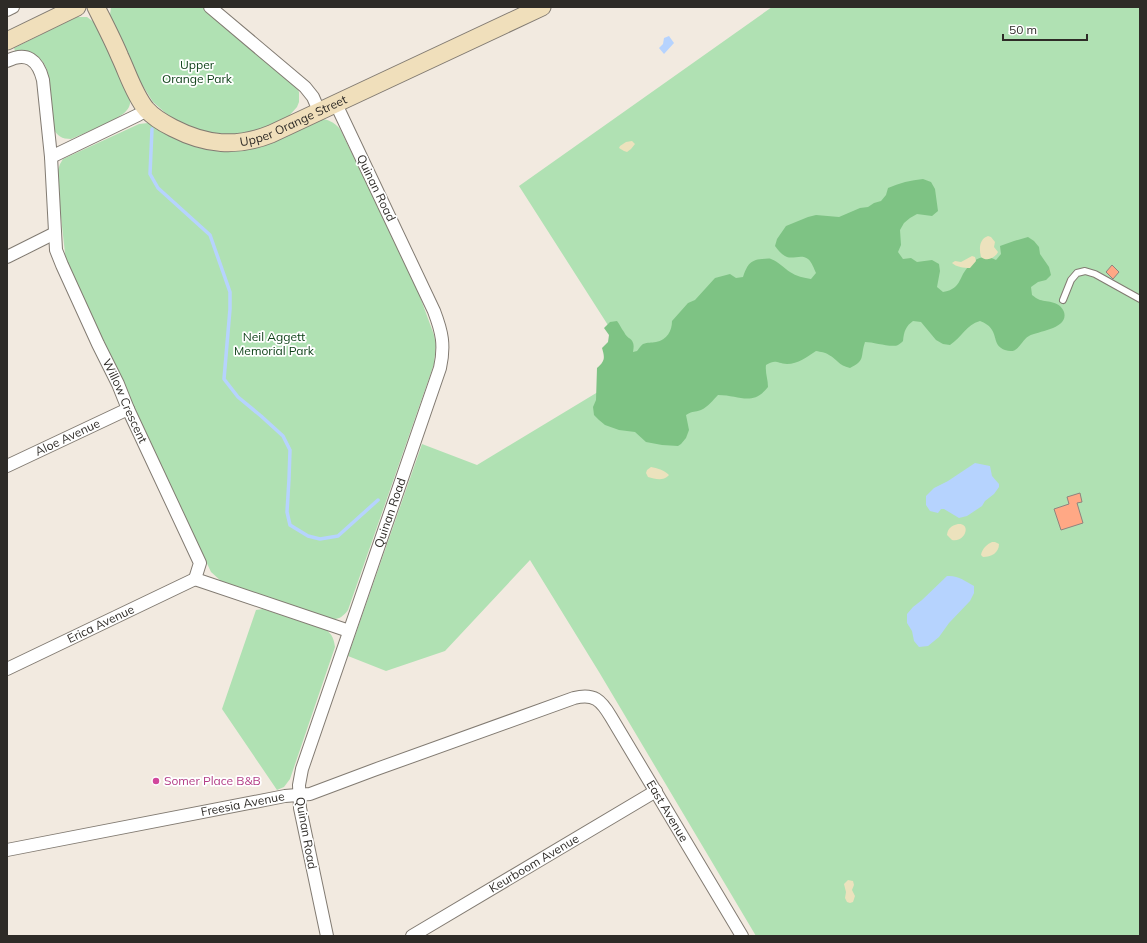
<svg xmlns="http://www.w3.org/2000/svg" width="1147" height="943" font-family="Mulish,sans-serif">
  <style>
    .green { fill: #b0e1b3 }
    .forest { fill: #7ec384 }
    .sand { fill: #ece2bd }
    .water { fill: #b6d3fe }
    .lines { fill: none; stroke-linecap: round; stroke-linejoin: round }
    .stream { stroke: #b6d3fe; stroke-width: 3.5 }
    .building { fill: #ffa885; stroke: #8f837e }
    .lane-casing { stroke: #827b72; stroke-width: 8 }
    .street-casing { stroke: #827b72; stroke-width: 14 }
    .secondary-casing { stroke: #827b72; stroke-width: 19 }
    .lane { stroke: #fff; stroke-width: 6 }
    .street { stroke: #fff; stroke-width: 12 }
    .secondary { stroke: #f0dfbb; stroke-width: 17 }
    .hotel-dot { fill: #d1479c; stroke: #fff; stroke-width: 1.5 }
    .labels { text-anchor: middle; stroke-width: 3.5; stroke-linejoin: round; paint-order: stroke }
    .park-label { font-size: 12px; fill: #0e4118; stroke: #fff }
    .street-label { font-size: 12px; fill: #2e2b27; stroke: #fff }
    .hotel-label { font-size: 12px; fill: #b23c85; stroke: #fff; text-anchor: start }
  </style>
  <rect width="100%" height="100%" fill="#f2eae0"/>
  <path class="green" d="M111,7H202L294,84L299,92V102L297,107L289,116L258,130L236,135L201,132L170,117L153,102L141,83L110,15Z
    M772,7H1140V936H756L599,672L530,560L445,651L386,671L348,656L422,444L477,465L636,369L519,186Z
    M77,17H87L95,23L131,98C130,103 130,107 127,110C121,119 82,134 71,139C62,139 57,136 53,128C52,117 51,107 51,96C49,70 47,51 15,51L14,48Z
    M319,119C328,119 334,122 340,129L415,283L434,335L436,345L434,364L348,610C343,617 338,620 330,619L221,581L211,572L66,262L59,199L58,170L60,164L63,159L139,124L148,123L169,136L196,147L209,150L223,152L238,151L252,148Z
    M263,609L326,630C332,634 334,639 335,647L290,779L284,787L277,790L222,709L256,610Z"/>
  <path class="forest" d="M923,179L931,182L935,189L938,211L932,216L917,214L910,218L904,223L900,230L901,245L898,252L903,259L911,258L917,262L932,260L939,264L940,271L937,287L943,292C946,291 949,291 952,289C958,286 960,280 963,274C971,261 982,252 996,260L1001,254L1000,246L1014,241L1028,237L1034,241L1039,247L1040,254L1049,267L1051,275L1046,280L1038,282L1031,287L1032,295C1035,297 1037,299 1040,300C1048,302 1060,301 1064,312C1069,329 1039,331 1029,336C1020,341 1019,355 1005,350C994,346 997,338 992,330C989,325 985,323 980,321C966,325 962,337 950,345L943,344L936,340L921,322L913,321C906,326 904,331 903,341C902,342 900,344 898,345C891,348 874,342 865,342C860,357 866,360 850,368C838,365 838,360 829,355C825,352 821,352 816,351C807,357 798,364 787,364C776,363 776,359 766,365C765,373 768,379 768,387C752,407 740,395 718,395C713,400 708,407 701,410C694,413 694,410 686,415L689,430L686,438L681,444L678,446L662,445L646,442L635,432L619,430L605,425L599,420L594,415L593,407L596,400L597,368C605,361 605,358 602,348L608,342L609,335L604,328L610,322L617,321C620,325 621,328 624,332C628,341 636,337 633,352L637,351C639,349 640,346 643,344C648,342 651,343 656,342C667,340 672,331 672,321L688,303L695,300L715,278L730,274L736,278L743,277C747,266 749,260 762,259C765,259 769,258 771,259C779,262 784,268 790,272C796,276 804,278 811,279L816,273C814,269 812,262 808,259C802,254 794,259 787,257C782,255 778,250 775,246L777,239L786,226L808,217L816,215L839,217L860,208L868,207L874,203L881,201L886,195L888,188C899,183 911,180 923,179Z"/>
  <path class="sand" d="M632,141L635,144L631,149L627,152L624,151L619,148L620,146L626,142Z
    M988,236L991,237L995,242L994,247L998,252C995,258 987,262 981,257C979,249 979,239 988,236Z
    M972,256L975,257L976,261L970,268C964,268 956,267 952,263L955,261L961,262Z
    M651,467C657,468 664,470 669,475L668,476C663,481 655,479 648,477L646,473L647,470Z
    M958,524C972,523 965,543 952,540L947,535C948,528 951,526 958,524Z
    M992,542H995L999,544C999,553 991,557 983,557L981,555C982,549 987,544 992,542Z
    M848,880L853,881L854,885L852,890L855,896L853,902L850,903L847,902L845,898L846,892L844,884Z"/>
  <path class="water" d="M669,36L674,43L664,54L659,48L663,44L664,38Z
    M975,463L990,466L992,476L999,484V487L994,494L985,501L982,506L967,516L959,518L944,509H941L938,513L930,511L926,505V496L934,488L948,481Z
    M947,576C958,575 965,581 974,586V593L970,601L949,623L939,637L928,646L919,647L914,641L912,631L907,623V614L913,607L922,600Z"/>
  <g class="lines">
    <path class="stream" d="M152,129L150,174L158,188L210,235L230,292V309L224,379L238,397L261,416L283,436L290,450L289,479L287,512L290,525L308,536L320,539L338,536L378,500"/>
  </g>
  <path class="building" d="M1112,265L1119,272L1113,279L1106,272Z
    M1080,493L1082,502L1077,503L1083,523L1061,530L1054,509L1069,504L1067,497Z"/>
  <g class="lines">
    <g class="lane-casing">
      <path id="lane" d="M1063,300L1071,280L1077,273L1085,271L1095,274L1140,299"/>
    </g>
    <g class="street-casing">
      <g id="street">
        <path d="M210,7L305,87L313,97L319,111"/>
        <path d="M7,10L13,7"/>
        <path id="s1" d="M7,61C27,51 38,60 43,80L51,157L56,250L62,265L98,344L118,384L128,409L200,563L195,579"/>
        <path d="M51,157L138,115L147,110"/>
        <path d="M7,257L55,233"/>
        <path id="s2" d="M7,466L128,409"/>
        <path d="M195,579L349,631"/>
        <path id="s3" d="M7,669L195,579"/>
        <path id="s4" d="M7,850L285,796L310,794L374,770L574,698C594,693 601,700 611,717L742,936"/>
        <path id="s5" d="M327,936L300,808L299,785L302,769L440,368C445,345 442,332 434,311L336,104"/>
        <path id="s6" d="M412,936L656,791"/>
      </g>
    </g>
    <g class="secondary-casing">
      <g id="secondary">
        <path id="s7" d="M96,7C104,23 113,40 120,57C128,74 134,94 146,109C154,118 163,123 173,128C206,145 236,148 271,134L542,7"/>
        <path d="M7,41L77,7"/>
      </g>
    </g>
    <use href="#lane" class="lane"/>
    <use href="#street" class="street"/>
    <use href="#secondary" class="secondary"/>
  </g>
  <circle class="hotel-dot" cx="156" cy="781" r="4"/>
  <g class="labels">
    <g class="park-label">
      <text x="197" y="69">Upper<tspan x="197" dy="14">Orange Park</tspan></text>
      <text x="274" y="341">Neil Aggett<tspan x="274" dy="14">Memorial Park</tspan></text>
    </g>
    <g class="street-label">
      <text dy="4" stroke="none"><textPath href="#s7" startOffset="274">Upper Orange Street</textPath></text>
      <text transform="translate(376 188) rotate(64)" y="4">Quinan Road</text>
      <text dy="4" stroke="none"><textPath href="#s1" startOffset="386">Willow Crescent</textPath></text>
      <text dy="4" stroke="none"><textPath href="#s2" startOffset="67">Aloe Avenue</textPath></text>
      <text dy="4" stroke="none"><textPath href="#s5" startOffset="441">Quinan Road</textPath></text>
      <text dy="4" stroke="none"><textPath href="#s3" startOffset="104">Erica Avenue</textPath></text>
      <text dy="4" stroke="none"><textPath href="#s4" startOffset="240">Freesia Avenue</textPath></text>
      <text dy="4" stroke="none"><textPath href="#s4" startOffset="745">East Avenue</textPath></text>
      <text transform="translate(306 833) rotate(80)" y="4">Quinan Road</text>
      <text dy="4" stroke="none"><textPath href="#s6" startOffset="142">Keurboom Avenue</textPath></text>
    </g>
    <g class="hotel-label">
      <text x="164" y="785">Somer Place B&amp;B</text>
    </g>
  </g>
  <rect width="1147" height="943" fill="none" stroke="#2e2b27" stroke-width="16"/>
  <path d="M1003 34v6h84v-6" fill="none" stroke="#2e2b27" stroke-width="2"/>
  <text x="1009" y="34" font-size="12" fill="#2e2b27" stroke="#ffffff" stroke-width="3" paint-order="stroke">50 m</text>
</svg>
